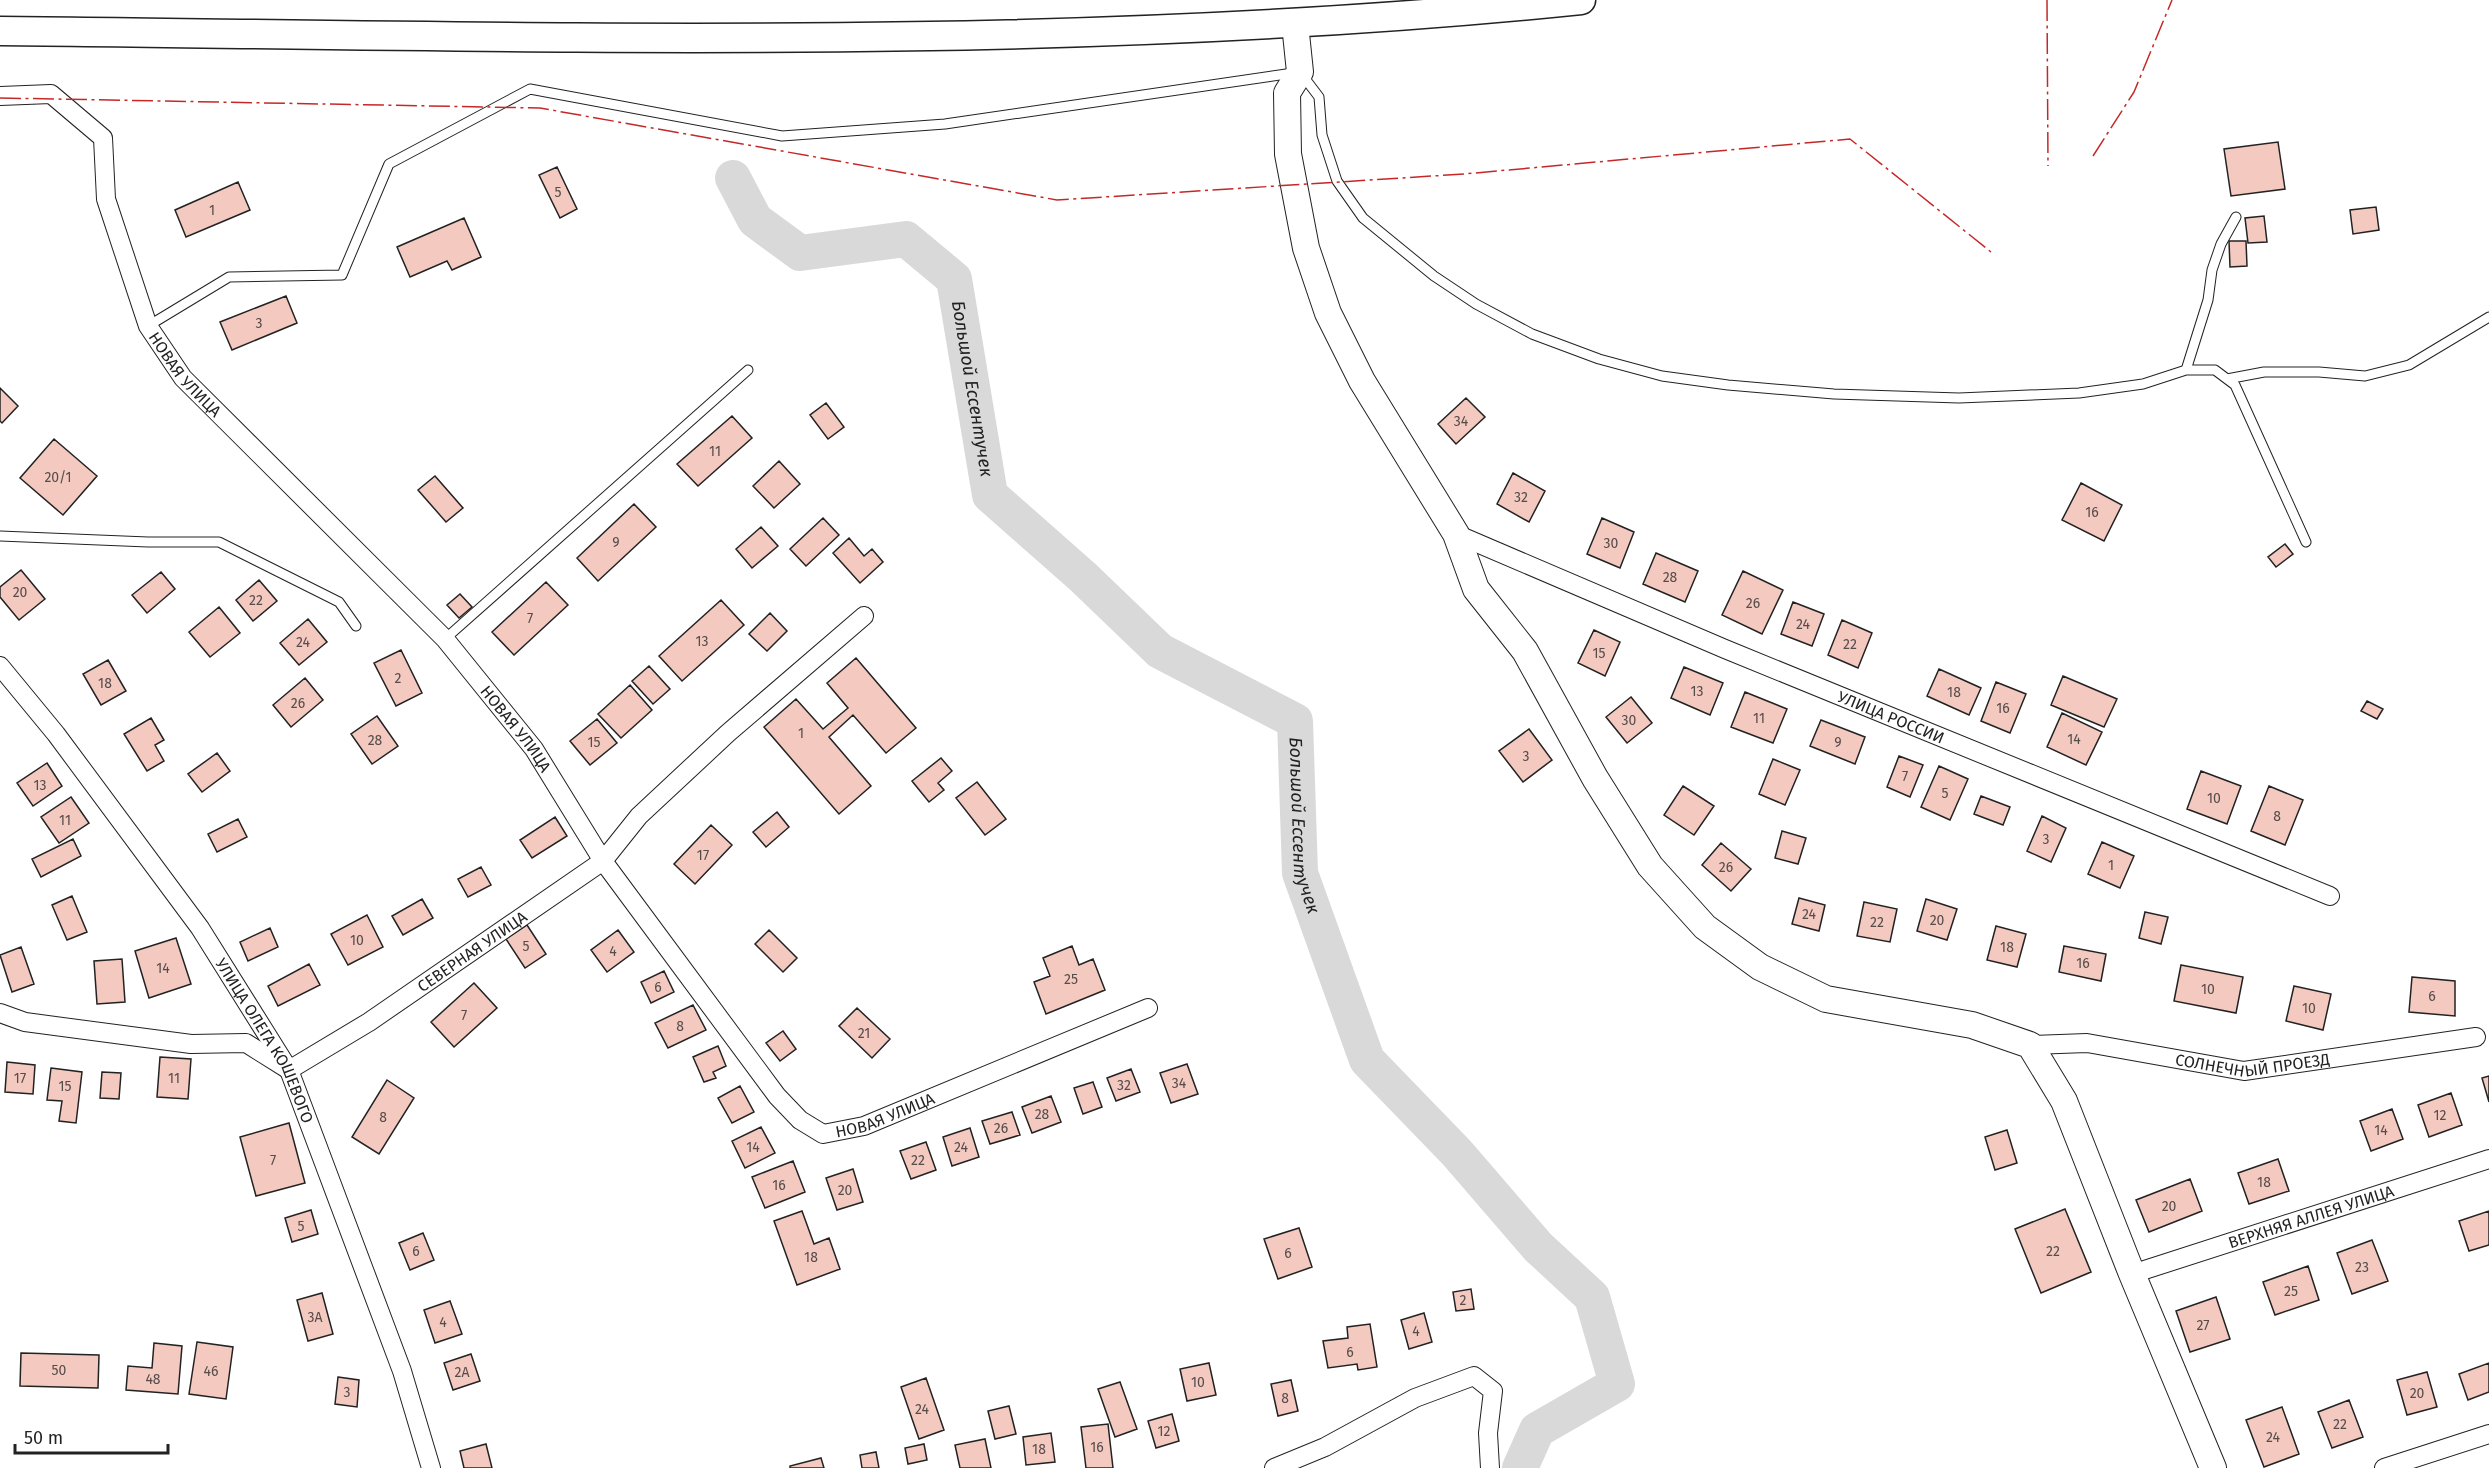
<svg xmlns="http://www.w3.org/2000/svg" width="2489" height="1468" font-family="'Fira Sans',sans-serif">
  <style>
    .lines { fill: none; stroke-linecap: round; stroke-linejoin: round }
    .river { stroke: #d9d9d9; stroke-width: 36 }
    .building { fill: #f3c9c0; stroke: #222; stroke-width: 1.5 }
    .lane-casing { stroke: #222; stroke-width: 11 }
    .street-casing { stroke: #222; stroke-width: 20 }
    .secondary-casing { stroke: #222; stroke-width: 28 }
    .primary-casing { stroke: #222; stroke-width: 31 }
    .lane { stroke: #fff; stroke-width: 9 }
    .street { stroke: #fff; stroke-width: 18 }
    .secondary { stroke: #fff; stroke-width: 26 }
    .primary { stroke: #fff; stroke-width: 28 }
    .power { stroke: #c62828; stroke-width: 1.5; stroke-dasharray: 21 4.5 3 4.5; stroke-linecap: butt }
    .labels { text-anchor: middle; stroke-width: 4.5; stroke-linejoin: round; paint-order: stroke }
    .number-label { font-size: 14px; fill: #564c4a }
    .street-label { font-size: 16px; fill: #222; stroke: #fff }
    .water-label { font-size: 18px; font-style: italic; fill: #222; stroke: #fff }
  </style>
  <rect width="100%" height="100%" fill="#fff"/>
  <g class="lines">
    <path class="river" id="s1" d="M733,178L755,220L800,253L906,239L954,279L990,495L1083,577L1160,651L1295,721L1300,873L1367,1060L1457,1153L1538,1247L1592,1297L1617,1384L1537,1430L1520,1468"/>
  </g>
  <path class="building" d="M2278,142L2285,189L2231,196L2224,149Z
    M557,167L577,209L560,218L539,175Z
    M238,182L250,210L186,237L175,210Z
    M2376,207L2379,230L2353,234L2350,210Z
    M2264,216L2267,242L2248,243L2245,218Z
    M464,218L481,257L452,270L447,261L410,277L397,247Z
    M2229,241H2246L2247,266L2230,267Z
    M286,296L297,323L232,350L220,322Z
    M0,388L18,406L2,423L0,421Z
    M1466,398L1485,417L1456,444L1438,424Z
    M826,403L844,427L828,439L810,415Z
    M732,416L752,438L698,486L677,464Z
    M54,439L97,476L63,515L20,478Z
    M779,461L800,484L774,508L753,486Z
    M1513,473L1545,491L1529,522L1497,504Z
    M435,476L463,508L446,522L418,490Z
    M2081,483L2122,505L2104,541L2062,520Z
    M634,504L656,527L598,581L577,558Z
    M823,518L839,535L806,566L790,549Z
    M1602,518L1634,532L1620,568L1587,554Z
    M761,527L778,546L752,568L736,549Z
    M849,538L864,556L872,549L883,562L860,583L833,553Z
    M2285,544L2293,554L2276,567L2268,557Z
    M1656,553L1698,571L1685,602L1643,584Z
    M21,570L45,599L19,620L0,597V587Z
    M1743,571L1783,590L1762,634L1722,615Z
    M161,572L175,589L147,613L132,595Z
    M259,580L277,601L253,621L236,600Z
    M546,582L568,605L514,655L492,632Z
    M460,594L472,607L459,618L447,605Z
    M721,600L744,625L682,681L659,656Z
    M1793,602L1824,614L1812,646L1781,634Z
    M219,607L240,633L210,657L189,632Z
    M770,613L787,631L767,651L749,634Z
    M308,619L327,642L299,665L280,643Z
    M1842,620L1872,633L1858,668L1828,655Z
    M1594,630L1620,642L1605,676L1578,663Z
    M401,650L422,693L396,706L374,663Z
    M856,658L916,728L886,753L853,715L829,737L871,786L839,814L764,727L796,699L823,729L848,708L827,683Z
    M108,660L126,691L101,705L83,674Z
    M649,666L670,689L653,704L632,681Z
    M1684,667L1723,683L1710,715L1671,698Z
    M1939,669L1981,688L1969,715L1927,696Z
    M2063,676L2117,699L2104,727L2051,705Z
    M305,678L323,700L291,727L273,705Z
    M1996,682L2026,694L2010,733L1981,721Z
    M630,685L652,710L621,738L598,714Z
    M1745,692L1787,709L1773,743L1731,727Z
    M1631,697L1652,723L1627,743L1606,717Z
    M2367,701L2383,709L2377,719L2361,711Z
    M2062,713L2102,732L2086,765L2047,747Z
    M377,716L398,746L372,764L351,734Z
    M151,718L164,740L155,745L164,761L147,771L124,734Z
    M597,719L617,743L590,765L570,741Z
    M1821,720L1865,737L1855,764L1810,746Z
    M1529,729L1552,760L1523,782L1499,751Z
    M217,753L230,771L202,792L188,774Z
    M1899,756L1923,765L1910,797L1887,787Z
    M941,758L952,771L938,783L944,790L929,802L912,781Z
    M1773,759L1800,770L1785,805L1759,794Z
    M47,763L62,786L33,806L17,783Z
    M1939,766L1968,779L1950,820L1921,807Z
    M2201,771L2241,786L2227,824L2187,809Z
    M977,782L1006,819L985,835L956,798Z
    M1683,786L1714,806L1694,835L1664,815Z
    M2269,786L2303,800L2285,845L2251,831Z
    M1981,796L2010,807L2003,825L1974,814Z
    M71,797L89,823L59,843L41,817Z
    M777,812L789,827L766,847L753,832Z
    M2042,816L2066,828L2051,862L2027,851Z
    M555,817L567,836L532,858L520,840Z
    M238,819L247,837L217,852L208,834Z
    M711,825L732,845L695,884L674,864Z
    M1782,831L1806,838L1798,864L1775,858Z
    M73,839L81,856L41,877L32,859Z
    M2102,842L2134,856L2120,888L2088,874Z
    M1721,843L1751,869L1731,891L1702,865Z
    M481,867L491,885L468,897L458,879Z
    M72,896L87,932L67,940L52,905Z
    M1799,898L1825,905L1819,931L1792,924Z
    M422,899L433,918L403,935L392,916Z
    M1926,899L1957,909L1947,940L1917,931Z
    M1864,902L1897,909L1890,942L1857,936Z
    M2145,912L2168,917L2161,944L2139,938Z
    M367,915L383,947L348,965L331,934Z
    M527,925L546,954L525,968L506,939Z
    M1996,926L2026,934L2017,967L1987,960Z
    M270,928L278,947L248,961L240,942Z
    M618,930L634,952L607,972L591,950Z
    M769,930L797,958L783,972L755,944Z
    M176,938L191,984L149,998L135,951Z
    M1072,946L1079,965L1093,959L1105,990L1046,1014L1034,982L1050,976L1043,958Z
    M2064,946L2106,954L2101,981L2059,972Z
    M21,947L34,984L12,992L0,955Z
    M122,959L125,1002L97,1004L94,961Z
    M309,964L320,985L278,1006L268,986Z
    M2181,965L2243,977L2236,1013L2174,1001Z
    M664,971L674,992L651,1003L641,982Z
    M2412,977L2455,981V1016L2409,1012Z
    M474,983L497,1008L454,1047L431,1022Z
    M2294,986L2331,994L2323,1030L2286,1021Z
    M693,1005L706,1030L668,1048L655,1023Z
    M857,1008L890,1039L872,1058L839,1026Z
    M783,1031L796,1049L780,1061L766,1043Z
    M718,1046L726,1066L713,1072L716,1078L704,1082L693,1057Z
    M160,1057L191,1059L188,1099L157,1097Z
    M7,1062L35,1065L33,1094L5,1092Z
    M1187,1064L1198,1094L1171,1103L1160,1073Z
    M51,1068L82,1072L76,1123L59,1121L62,1101L47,1100Z
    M1131,1069L1140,1092L1116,1101L1107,1078Z
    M102,1072L121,1073L119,1099L100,1098Z
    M2489,1076V1102L2482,1078Z
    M387,1080L414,1098L379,1154L352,1137Z
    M1093,1082L1102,1107L1083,1114L1074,1088Z
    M740,1086L754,1112L732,1123L718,1098Z
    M2451,1093L2462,1125L2429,1137L2418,1105Z
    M1051,1096L1061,1122L1032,1133L1022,1107Z
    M2392,1109L2403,1139L2371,1151L2360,1121Z
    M1012,1112L1020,1135L990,1144L982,1121Z
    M289,1123L305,1183L256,1196L240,1137Z
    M761,1127L775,1153L745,1168L732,1141Z
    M970,1128L979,1157L952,1166L943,1137Z
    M2007,1130L2017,1163L1995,1170L1985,1137Z
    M926,1142L936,1170L911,1179L900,1151Z
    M2278,1159L2289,1191L2249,1204L2238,1173Z
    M793,1161L805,1192L765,1208L752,1177Z
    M853,1169L863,1202L837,1210L826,1178Z
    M2190,1179L2202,1211L2149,1232L2136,1200Z
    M2065,1209L2091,1272L2041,1293L2015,1229Z
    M311,1210L318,1234L292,1242L285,1218Z
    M802,1211L814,1244L829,1238L840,1269L797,1285L774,1221Z
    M2489,1211V1245L2469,1251L2459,1221Z
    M1299,1228L1312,1267L1278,1279L1264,1239Z
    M423,1233L434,1260L410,1270L399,1243Z
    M2372,1240L2388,1281L2352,1294L2337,1253Z
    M2308,1266L2319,1300L2275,1315L2263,1282Z
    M1471,1289L1474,1309L1456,1311L1453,1292Z
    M322,1293L333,1334L308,1341L297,1300Z
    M2216,1297L2230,1339L2190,1352L2176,1311Z
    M450,1301L462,1334L435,1343L424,1310Z
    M1424,1313L1432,1342L1409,1349L1401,1320Z
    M1370,1324L1377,1367L1358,1370L1357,1364L1328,1368L1323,1341L1348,1338L1347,1327Z
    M197,1342L233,1347L226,1399L189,1394Z
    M154,1343L182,1346L178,1394L126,1390L128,1366L152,1368Z
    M21,1353L99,1355L98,1388L20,1386Z
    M471,1354L480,1381L453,1390L444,1363Z
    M1209,1363L1216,1395L1187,1401L1180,1369Z
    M2489,1363V1392L2468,1400L2459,1374Z
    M2427,1372L2437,1407L2407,1415L2397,1380Z
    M338,1377L359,1380L357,1407L335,1404Z
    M926,1378L944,1430L919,1439L901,1387Z
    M1291,1380L1298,1411L1278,1416L1271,1384Z
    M1120,1382L1137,1429L1115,1437L1098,1389Z
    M2349,1400L2363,1437L2332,1448L2318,1412Z
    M1009,1406L1016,1434L995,1439L988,1411Z
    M2282,1407L2299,1454L2264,1467L2246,1420Z
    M1172,1414L1179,1441L1156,1448L1148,1421Z
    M1108,1424L1113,1468H1086L1081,1427Z
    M1051,1433L1055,1462L1026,1465L1023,1437Z
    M985,1439L991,1468H960L955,1445Z
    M486,1444L492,1468H464L460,1451Z
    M924,1444L927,1460L908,1464L905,1448Z
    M876,1452L879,1468H862L860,1455Z
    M821,1458L824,1468H790V1466Z"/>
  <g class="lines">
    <g class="lane-casing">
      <path id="lane" d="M148,326L229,277L342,275L389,164L530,89L782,136L945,124L1300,72L1319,97L1322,135L1337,181L1363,218L1434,276L1476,304L1532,334L1599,359L1662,376L1728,385L1834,394L1959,398L2079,393L2143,384L2186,370H2215L2235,385L2306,542
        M2186,370L2208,300L2212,270L2221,244L2236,217
        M2227,379L2264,372H2319L2365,376L2409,365L2489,317
        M0,536L148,542H219L339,602L356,626
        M445,639L748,370"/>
    </g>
    <g class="street-casing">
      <g id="street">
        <path id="s2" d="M0,96L51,94L103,138L106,199L148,326L183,378L445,639L534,749L603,861L777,1096L800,1120L823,1134L864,1126L1148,1008"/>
        <path id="s3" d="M1456,534L1725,649L2330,896"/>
        <path id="s4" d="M0,666L56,734L200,928L289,1070L402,1371L431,1468"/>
        <path id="s5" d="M0,1013L25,1022L191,1044L246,1043L289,1070L369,1022L603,861L639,816L728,733L864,616"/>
        <path id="s6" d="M2030,1045L2087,1043L2244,1071L2476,1037"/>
        <path id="s7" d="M2132,1274L2489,1159"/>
        <path d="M1274,1468L1325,1447L1415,1398L1474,1376L1493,1391L1488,1433L1490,1468"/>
        <path d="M2384,1468L2489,1434"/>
      </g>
    </g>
    <g class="secondary-casing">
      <path id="secondary" d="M1295,24L1300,72L1287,93L1288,154L1306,248L1328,313L1362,381L1456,534L1476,589L1525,651L1595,778L1650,866L1705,927L1760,967L1826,999L1972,1025L2030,1045L2064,1101L2132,1274L2213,1468"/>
    </g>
    <g class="primary-casing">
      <path id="primary" d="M0,31C527,36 1056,54 1581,0"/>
    </g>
    <use href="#lane" class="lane"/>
    <use href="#street" class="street"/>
    <use href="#secondary" class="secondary"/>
    <use href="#primary" class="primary"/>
    <path class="power" d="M2047,0L2048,166
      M0,98L540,108L1057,200L1464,174L1850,139L1991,252
      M2093,156L2134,92L2172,0"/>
  </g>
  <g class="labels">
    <g class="number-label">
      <text x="558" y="197">5</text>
      <text x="212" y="215">1</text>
      <text x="259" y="328">3</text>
      <text x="1461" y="426">34</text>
      <text x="715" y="456">11</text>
      <text x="58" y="482">20/1</text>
      <text x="1521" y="502">32</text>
      <text x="2092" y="517">16</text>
      <text x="616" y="547">9</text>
      <text x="1611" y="548">30</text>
      <text x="1670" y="582">28</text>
      <text x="20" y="597">20</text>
      <text x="256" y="605">22</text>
      <text x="1753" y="608">26</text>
      <text x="530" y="623">7</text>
      <text x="1803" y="629">24</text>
      <text x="702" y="646">13</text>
      <text x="303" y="647">24</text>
      <text x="1850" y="649">22</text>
      <text x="1599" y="658">15</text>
      <text x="398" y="683">2</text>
      <text x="105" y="688">18</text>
      <text x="1697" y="696">13</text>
      <text x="1954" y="697">18</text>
      <text x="298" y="708">26</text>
      <text x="2003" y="713">16</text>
      <text x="1759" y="723">11</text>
      <text x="1629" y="725">30</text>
      <text x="801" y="738">1</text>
      <text x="2074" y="744">14</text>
      <text x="375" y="745">28</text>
      <text x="594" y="747">15</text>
      <text x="1838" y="747">9</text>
      <text x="1526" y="761">3</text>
      <text x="1905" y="781">7</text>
      <text x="40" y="790">13</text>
      <text x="1945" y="798">5</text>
      <text x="2214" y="803">10</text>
      <text x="2277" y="821">8</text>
      <text x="65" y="825">11</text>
      <text x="2046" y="844">3</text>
      <text x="703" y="860">17</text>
      <text x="2111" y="870">1</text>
      <text x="1726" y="872">26</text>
      <text x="1809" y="919">24</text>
      <text x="1937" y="925">20</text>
      <text x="1877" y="927">22</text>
      <text x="357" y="945">10</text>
      <text x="526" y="951">5</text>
      <text x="2007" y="952">18</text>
      <text x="613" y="956">4</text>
      <text x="2083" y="968">16</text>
      <text x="163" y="973">14</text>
      <text x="1071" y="984">25</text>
      <text x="658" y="992">6</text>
      <text x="2208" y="994">10</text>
      <text x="2432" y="1001">6</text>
      <text x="2309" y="1013">10</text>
      <text x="464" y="1020">7</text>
      <text x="680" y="1031">8</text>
      <text x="864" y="1038">21</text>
      <text x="20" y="1083">17</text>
      <text x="174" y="1083">11</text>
      <text x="1179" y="1088">34</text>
      <text x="1124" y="1090">32</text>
      <text x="65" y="1091">15</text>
      <text x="1042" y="1119">28</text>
      <text x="2440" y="1120">12</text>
      <text x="383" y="1122">8</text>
      <text x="1001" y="1133">26</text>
      <text x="2381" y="1135">14</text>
      <text x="753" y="1152">14</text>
      <text x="961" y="1152">24</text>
      <text x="273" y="1165">7</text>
      <text x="918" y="1165">22</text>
      <text x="2264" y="1187">18</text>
      <text x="779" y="1190">16</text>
      <text x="845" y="1195">20</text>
      <text x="2169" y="1211">20</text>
      <text x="301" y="1231">5</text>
      <text x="416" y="1256">6</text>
      <text x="2053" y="1256">22</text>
      <text x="1288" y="1258">6</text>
      <text x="811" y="1262">18</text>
      <text x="2362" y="1272">23</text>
      <text x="2291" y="1296">25</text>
      <text x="1463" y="1305">2</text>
      <text x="315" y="1322">3А</text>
      <text x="443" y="1327">4</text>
      <text x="2203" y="1330">27</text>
      <text x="1416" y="1336">4</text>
      <text x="1350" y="1357">6</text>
      <text x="59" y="1375">50</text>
      <text x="211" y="1376">46</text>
      <text x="462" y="1377">2А</text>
      <text x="153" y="1384">48</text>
      <text x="1198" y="1387">10</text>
      <text x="347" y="1397">3</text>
      <text x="2417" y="1398">20</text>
      <text x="1285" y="1403">8</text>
      <text x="922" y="1414">24</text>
      <text x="2340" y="1429">22</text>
      <text x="1164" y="1436">12</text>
      <text x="2273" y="1442">24</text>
      <text x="1097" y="1452">16</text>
      <text x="1039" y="1454">18</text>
    </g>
    <g class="street-label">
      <text dy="6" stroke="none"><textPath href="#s2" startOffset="375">НОВАЯ УЛИЦА</textPath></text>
      <text dy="6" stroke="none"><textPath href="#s3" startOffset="472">УЛИЦА РОССИИ</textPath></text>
      <text dy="6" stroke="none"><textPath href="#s2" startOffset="861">НОВАЯ УЛИЦА</textPath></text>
      <text dy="6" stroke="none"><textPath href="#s5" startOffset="518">СЕВЕРНАЯ УЛИЦА</textPath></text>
      <text dy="6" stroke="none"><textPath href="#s4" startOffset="460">УЛИЦА ОЛЕГА КОШЕВОГО</textPath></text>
      <text dy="6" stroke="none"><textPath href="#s6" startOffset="225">СОЛНЕЧНЫЙ ПРОЕЗД</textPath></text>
      <text dy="6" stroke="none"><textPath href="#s2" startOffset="1437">НОВАЯ УЛИЦА</textPath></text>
      <text dy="6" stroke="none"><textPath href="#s7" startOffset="188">ВЕРХНЯЯ АЛЛЕЯ УЛИЦА</textPath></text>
    </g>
    <g class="water-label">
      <text dy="6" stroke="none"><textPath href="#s1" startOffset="384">Большой Ессентучек</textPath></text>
      <text dy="6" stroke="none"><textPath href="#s1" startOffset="980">Большой Ессентучек</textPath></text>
    </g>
  </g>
  <path d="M15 1444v9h153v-9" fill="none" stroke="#222222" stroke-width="3"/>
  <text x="24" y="1444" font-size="18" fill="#222222" stroke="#ffffff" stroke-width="4.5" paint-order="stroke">50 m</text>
</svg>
